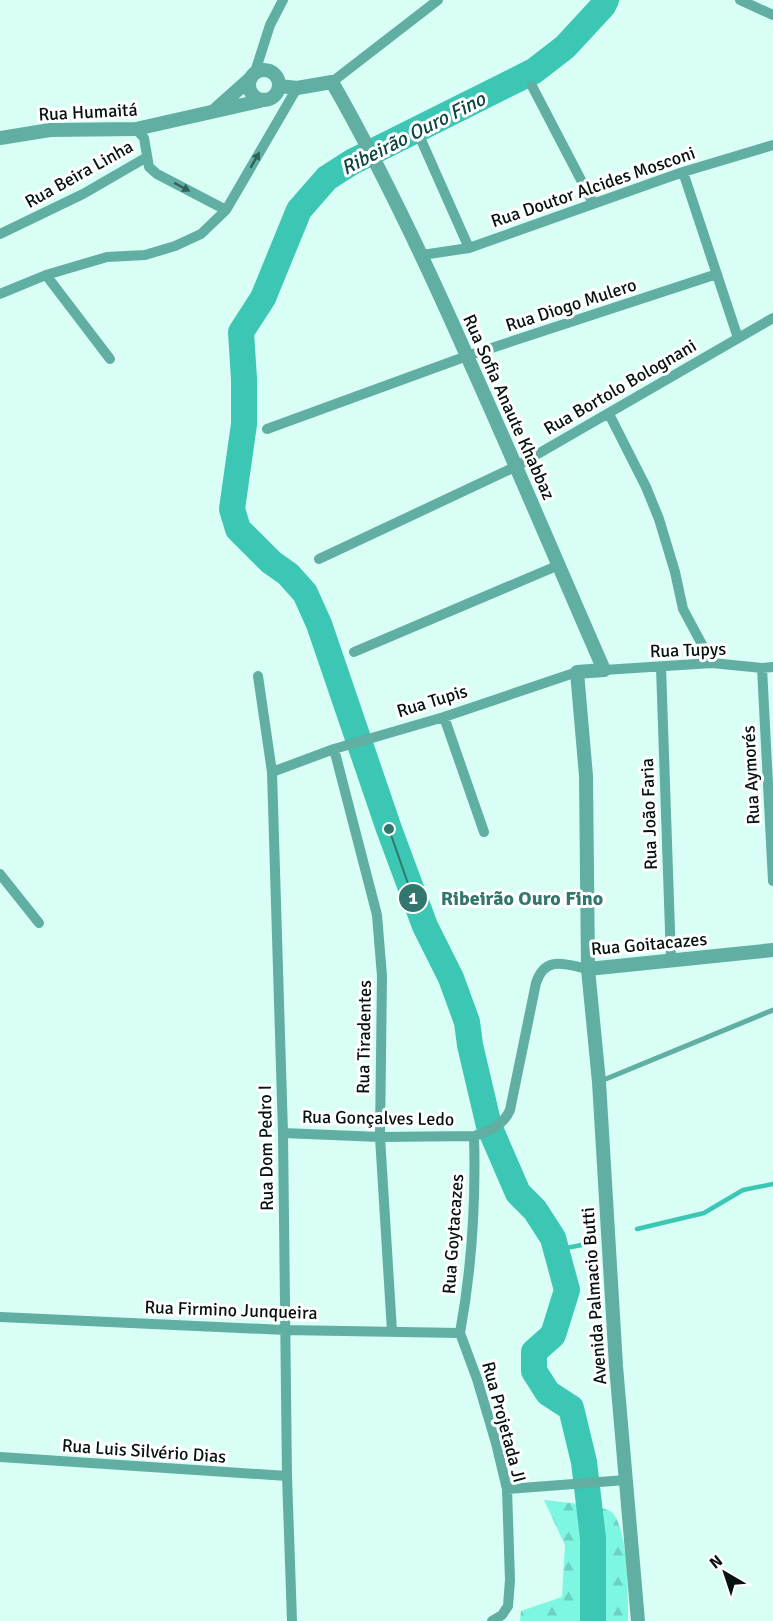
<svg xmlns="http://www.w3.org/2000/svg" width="773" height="1621" font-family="Signika,sans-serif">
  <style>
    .forest { fill: url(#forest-firs) }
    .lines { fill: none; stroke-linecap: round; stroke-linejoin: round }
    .stream { stroke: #3cc7b4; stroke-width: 4.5 }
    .river { stroke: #3cc7b4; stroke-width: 26 }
    .service { stroke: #60afa2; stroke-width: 5 }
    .minor { stroke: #60afa2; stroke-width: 10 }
    .tertiary { stroke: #60afa2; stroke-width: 14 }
    .oneway { fill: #33615a }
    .labels { text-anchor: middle; stroke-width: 6; stroke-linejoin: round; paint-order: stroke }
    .street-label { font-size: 18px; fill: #061311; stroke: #fff }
    .water-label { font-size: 20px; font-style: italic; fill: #0b473f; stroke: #fff }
    .leader { fill: none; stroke: #32776d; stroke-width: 2 }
    .callout-dot { fill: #32776d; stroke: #fff; stroke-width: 2 }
    .mark-label { font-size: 18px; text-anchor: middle; font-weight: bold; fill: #fff }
    .callout-label { font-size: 20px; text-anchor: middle; font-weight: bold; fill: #32776d; stroke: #fff; stroke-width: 6; stroke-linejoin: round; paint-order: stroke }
  </style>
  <defs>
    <pattern id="forest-firs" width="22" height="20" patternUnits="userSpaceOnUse" patternTransform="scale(1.5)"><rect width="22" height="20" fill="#7df6e2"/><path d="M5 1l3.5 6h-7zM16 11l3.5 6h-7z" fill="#6bd2c1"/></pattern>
  </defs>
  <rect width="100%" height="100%" fill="#d8fef6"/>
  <path class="forest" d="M544,1500C561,1502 593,1505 608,1510C629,1518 628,1599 628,1621H520L521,1611L562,1597L565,1545Z"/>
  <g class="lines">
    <path class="stream" d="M637,1229L704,1213L743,1190L773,1184
      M556,1250L592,1243"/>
    <path class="river" d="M593,1621V1538L584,1462L571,1408L548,1393L534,1371V1352L553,1335L567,1290L553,1238L535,1210L518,1193L489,1126L470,1045L467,1022L451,978L425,926L389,829L319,624L305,593L288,574L271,562L238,529L232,509L244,424V379L241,332L263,298L299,210L327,178L352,162L534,71L565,47L603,6L606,0"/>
    <path class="service" d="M601,1081L773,1010"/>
    <path class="minor" d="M740,0L773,15
      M255,72L270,25L283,0
      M332,82L438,0
      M532,86L593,203
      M136,129L144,138L149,167L157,174L226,210
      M422,142L469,248
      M683,172L738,338
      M0,234L83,194L147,157
      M422,255L469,248L683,172L773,145
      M46,275L110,359
      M0,294L46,275L107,257L145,255L175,246L201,234L226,210L297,88
      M609,414L646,487L659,519L675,572L683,609L712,663
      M267,429L467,356L717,274
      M319,559L517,466L773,318
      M354,652L559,565
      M661,667L671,960
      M762,668L773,881
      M604,670L712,663L762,668L773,667
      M258,676L272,772L283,1133L287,1476L292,1621
      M444,717L484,832
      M334,749L377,915L382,976L380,1137L392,1331
      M272,772L334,749L444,717L577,672
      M0,874L39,923
      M283,1133L380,1137L474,1136C489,1132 504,1124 510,1110L536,983C545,955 565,964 588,969
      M0,1317L285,1330L460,1333
      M460,1333L477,1379L496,1443L507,1489L510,1580L508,1606L502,1615L492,1621
      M460,1333C472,1267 476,1203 474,1136
      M0,1457L287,1476
      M507,1489L626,1480"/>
    <path class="tertiary" d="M249 85a15 15 0 1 1 30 0a15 15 0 1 1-30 0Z
      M280,86L297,88L332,82C383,171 426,263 467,356C514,460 558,565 604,670L577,672L586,776L588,969L599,1082L616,1366L638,1621
      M214,111L251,78
      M0,138L50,130L136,129L260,101
      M588,969L773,950"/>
  </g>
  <defs><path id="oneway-solid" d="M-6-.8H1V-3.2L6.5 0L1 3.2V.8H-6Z" transform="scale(1.5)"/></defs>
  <g class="oneway">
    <use href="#oneway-solid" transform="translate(255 160) rotate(-60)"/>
    <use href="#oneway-solid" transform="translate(182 187) rotate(28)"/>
  </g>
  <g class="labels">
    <g class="street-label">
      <text transform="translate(88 112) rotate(-3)" y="6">Rua Humaitá</text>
      <text transform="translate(79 174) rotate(-29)" y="6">Rua Beira Linha</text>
      <text transform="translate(593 187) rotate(-19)" y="6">Rua Doutor Alcides Mosconi</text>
      <text transform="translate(571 305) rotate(-18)" y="6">Rua Diogo Mulero</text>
      <text transform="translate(620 387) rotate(-30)" y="6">Rua Bortolo Bolognani</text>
      <text transform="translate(509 407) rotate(66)" y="6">Rua Sofia Anaute Khabbaz</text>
      <text transform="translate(688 650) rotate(-2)" y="6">Rua Tupys</text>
      <text transform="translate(432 701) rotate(-17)" y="6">Rua Tupis</text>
      <text transform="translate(751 775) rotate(-93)" y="6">Rua Aymorés</text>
      <text transform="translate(649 814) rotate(-92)" y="6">Rua João Faria</text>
      <text transform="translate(649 944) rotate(-5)" y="6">Rua Goitacazes</text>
      <text transform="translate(364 1037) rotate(-89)" y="6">Rua Tiradentes</text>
      <text transform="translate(378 1118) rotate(1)" y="6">Rua Gonçalves Ledo</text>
      <text transform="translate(266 1148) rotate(-91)" y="6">Rua Dom Pedro I</text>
      <text transform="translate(453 1234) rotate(-86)" y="6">Rua Goytacazes</text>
      <text transform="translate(594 1296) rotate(-94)" y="6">Avenida Palmacio Butti</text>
      <text transform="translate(231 1310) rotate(2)" y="6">Rua Firmino Junqueira</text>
      <text transform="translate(504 1422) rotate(75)" y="6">Rua Projetada JI</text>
      <text transform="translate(144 1451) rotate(4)" y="6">Rua Luis Silvério Dias</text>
    </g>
    <g class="water-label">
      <text transform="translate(413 133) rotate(-27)" y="7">Ribeirão Ouro Fino</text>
    </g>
  </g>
  <path class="leader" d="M389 829L413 898"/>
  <g class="callout-dot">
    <circle cx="389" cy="829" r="6"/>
    <circle cx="413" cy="898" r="15"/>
  </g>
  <g class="mark-label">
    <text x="413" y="904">1</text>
  </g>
  <g class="callout-label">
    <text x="522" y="905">Ribeirão Ouro Fino</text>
  </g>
  <g transform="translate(725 1573) rotate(321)" stroke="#ffffff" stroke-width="4.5" paint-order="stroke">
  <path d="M0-4.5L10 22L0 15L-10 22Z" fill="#061311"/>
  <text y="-9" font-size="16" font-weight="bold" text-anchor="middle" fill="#061311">N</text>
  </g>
</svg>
